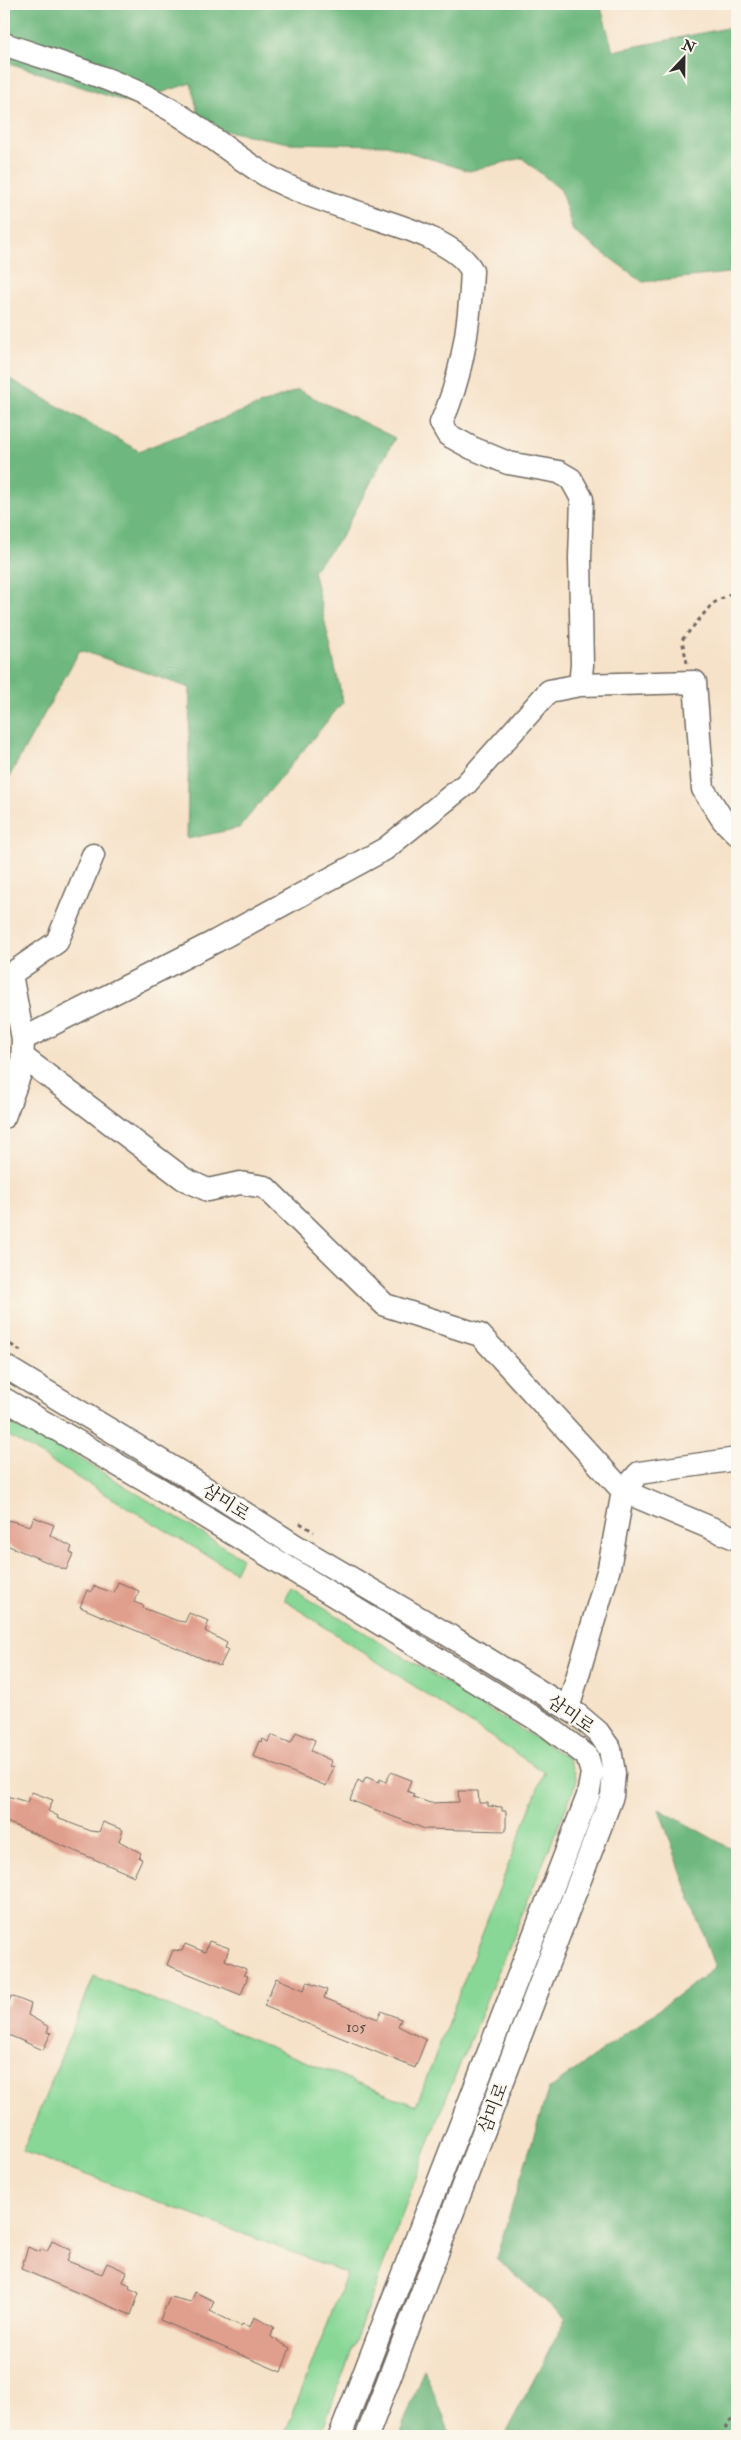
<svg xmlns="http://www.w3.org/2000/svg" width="741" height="2440" font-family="'IM FELL Double Pica','Noto Serif KR',serif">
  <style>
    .green { fill: #88d796; stroke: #5a8160 }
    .forest { fill: #6eb87f; stroke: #4c7255 }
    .building { fill: #e09e8c }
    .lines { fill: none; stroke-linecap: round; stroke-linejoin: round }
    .minor-casing { stroke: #726b62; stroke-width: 25 }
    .path { stroke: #726b62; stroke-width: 3; stroke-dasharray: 4 4; stroke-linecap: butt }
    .minor { stroke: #fff; stroke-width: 22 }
    .labels { text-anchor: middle; stroke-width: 4; stroke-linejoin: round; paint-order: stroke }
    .number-label { font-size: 15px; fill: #584843 }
    .street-label { font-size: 18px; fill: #2b2b2b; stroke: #fbf7ec }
  </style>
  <rect width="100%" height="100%" fill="#fbf7ec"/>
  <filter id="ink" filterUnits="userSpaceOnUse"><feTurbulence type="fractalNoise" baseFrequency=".02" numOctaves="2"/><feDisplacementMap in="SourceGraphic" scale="10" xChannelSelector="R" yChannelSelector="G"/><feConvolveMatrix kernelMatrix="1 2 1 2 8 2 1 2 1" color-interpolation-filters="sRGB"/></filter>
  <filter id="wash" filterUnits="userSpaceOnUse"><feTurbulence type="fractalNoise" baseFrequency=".0096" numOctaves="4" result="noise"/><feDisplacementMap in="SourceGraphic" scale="20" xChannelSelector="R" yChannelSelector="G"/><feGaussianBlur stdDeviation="1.12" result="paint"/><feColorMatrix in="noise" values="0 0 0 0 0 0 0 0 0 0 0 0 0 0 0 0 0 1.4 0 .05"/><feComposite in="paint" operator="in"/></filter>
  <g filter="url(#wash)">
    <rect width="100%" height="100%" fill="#f6e2c9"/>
    <path class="green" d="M4,1412L242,1558L235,1572L4,1433Z
      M291,1587L569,1759L577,1781L439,2115L320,2436H284L347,2273L23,2151L94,1976L416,2106L544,1772L284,1600Z"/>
    <path class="forest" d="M4,4H600L613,51L737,26V272L643,282L573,231L561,190L522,158L469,171L387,145L289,143L201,126L191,83L129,103L4,61Z
      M4,376L139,451L298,390L395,438L340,539L313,570L343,702L239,828L187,839L190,688L80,650L4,786Z
      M659,1809L737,1852V2436H504L566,2319L496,2258L548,2090L715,1968Z
      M424,2369L451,2436H399Z"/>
    <g id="blocks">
      <path class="building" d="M34,1517L54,1525L50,1535L72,1547L70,1552L73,1554L66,1570L4,1544V1531L8,1520L30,1526Z
        M118,1582L139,1591L134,1602L144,1606L143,1608L178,1621L185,1622L189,1613L209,1621L205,1631L227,1643L225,1648L228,1650L220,1666L80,1607L87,1590L91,1592L94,1586L114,1593Z
        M296,1732L315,1740L311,1751L332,1761L330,1766L334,1767L326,1786L253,1756L259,1741L262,1742L263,1739L268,1742L271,1735L291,1743Z
        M391,1772L411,1780L407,1791L414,1794L413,1797L430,1803L459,1802L458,1791H478L479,1803H488V1806L502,1807V1811H506V1831L425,1829L350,1800L358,1780L363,1783L366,1777L379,1782L380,1779L386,1782Z
        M32,1792L53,1800L48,1811L58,1816L57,1818L91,1831L99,1832L103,1822L123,1830L119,1841L141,1853L139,1858L142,1859L134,1876L4,1821V1803L7,1796L27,1802Z
        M209,1941L229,1948L225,1960L246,1969L244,1975L248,1976L241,1995L167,1965L173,1950L182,1951L185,1944L205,1952Z
        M276,1978L304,1990L307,1982L327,1990L324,1998L378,2019L381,2011L401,2019L398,2026L426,2040L415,2068L264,2006Z
        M11,1996L31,2004L28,2015L49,2027L47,2032L51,2033L43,2050L4,2033V2004L7,2006Z
        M52,2241L71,2250L67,2261L102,2274L107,2263L127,2272L123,2282L130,2285L129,2288L139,2293L131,2315L21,2269L28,2247L40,2252L41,2249L47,2252Z
        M195,2292L214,2301L210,2311L241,2326L242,2324L250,2327L254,2317L274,2327L271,2337L290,2348L281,2372L160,2320L170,2297L191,2302Z"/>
    </g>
  </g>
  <g filter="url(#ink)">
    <use href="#blocks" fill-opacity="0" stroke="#726b62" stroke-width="1"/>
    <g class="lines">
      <g class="minor-casing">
        <path id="minor" d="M4,44C58,63 116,78 166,107C202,127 233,156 269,177C297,192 328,202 357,212C389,223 457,240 472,271C470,322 463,376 441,423L448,435L472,448L508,463L559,472L571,479L582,499L580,558L582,665L580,685
          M23,1039L216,941L385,849L466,784L549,691L580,685L695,682L703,789L723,820L737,834
          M23,1057L184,1179L208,1190L240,1183L265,1187L385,1305L480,1335L623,1491L737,1539
          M4,1117L22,1068L23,1039L11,974L57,942L93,855
          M4,1366L188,1477L296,1546L455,1639L578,1715L598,1732L610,1749L614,1773L612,1796L367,2436
          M4,1399L156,1487L546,1725L587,1756L592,1773L588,1796L340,2436
          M568,1709L609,1568L623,1491L639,1473L737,1459"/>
      </g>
      <path class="path" d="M687,663L682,640L712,604L737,590
        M4,1340L22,1352
        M300,1523L314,1532
        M721,2436L737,2410"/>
      <use href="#minor" class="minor"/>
    </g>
  </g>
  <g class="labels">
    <g class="number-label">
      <text x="356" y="2032">105</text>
    </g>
    <g class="street-label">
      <text transform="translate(226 1502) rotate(33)" y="6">삼미로</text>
      <text transform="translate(571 1714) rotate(35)" y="6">삼미로</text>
      <text transform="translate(493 2108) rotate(-69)" y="6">삼미로</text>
    </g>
  </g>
  <rect width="741" height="2440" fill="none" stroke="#fbf7ec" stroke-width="20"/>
  <g transform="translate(684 58) rotate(22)" stroke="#fbf7ec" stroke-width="4" paint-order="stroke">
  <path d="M0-4L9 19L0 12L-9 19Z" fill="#2b2b2b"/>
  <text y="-8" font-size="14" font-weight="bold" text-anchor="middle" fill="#2b2b2b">N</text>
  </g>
</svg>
